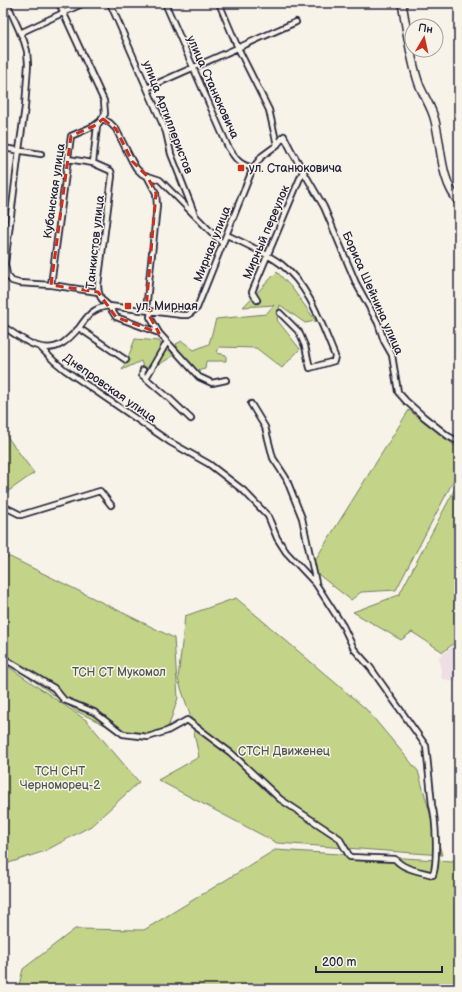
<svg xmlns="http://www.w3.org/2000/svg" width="462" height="992" font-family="'Balsamiq Sans',sans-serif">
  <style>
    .built { fill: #eddfe4 }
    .green { fill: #c3d489; stroke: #727b62 }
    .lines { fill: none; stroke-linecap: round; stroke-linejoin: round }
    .street-casing { stroke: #22223b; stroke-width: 8 }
    .secondary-casing { stroke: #22223b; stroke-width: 10 }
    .street { stroke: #f7f3e8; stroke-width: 4.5 }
    .secondary { stroke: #f7f3e8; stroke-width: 7 }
    .marked { fill: none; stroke: #c8321e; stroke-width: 3; stroke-dasharray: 8 5; stroke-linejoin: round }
    .poi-dot { fill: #c8321e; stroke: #f7f3e8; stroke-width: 1.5 }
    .labels { text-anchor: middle; stroke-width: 3; stroke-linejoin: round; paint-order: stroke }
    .street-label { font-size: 12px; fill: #22223b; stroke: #f7f3e8 }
    .poi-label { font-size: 12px; fill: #22223b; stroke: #f7f3e8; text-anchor: start }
    .park-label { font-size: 12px; fill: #525752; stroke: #f7f3e8 }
  </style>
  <rect width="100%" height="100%" fill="#f7f3e8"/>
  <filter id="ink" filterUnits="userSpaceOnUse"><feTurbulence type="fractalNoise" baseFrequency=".025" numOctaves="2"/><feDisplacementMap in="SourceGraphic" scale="8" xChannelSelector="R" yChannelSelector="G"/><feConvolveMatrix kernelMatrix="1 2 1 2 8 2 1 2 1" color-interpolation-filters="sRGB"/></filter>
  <g filter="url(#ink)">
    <path class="built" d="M459,641V682L442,679L439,657Z"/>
    <path class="green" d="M277,272L292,288L316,321L305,323L280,305L277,320L300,349L282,368L256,348L219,347L217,353L226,355V361H206L205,369L196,371L178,349L176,344L182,341L194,350L209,344L216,319L266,314L274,305L243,307Z
      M135,339L159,341L166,351L170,349L173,356L145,373L141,361L122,370L126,363Z
      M409,410L459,449V470L396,590L361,592L351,600L310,568Z
      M3,431L34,473L3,495Z
      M459,481V639L443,652L412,632L401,640L353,612L399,595Z
      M3,557H10L174,638L178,698L167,731L130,737L76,711L3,659Z
      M236,598L366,709L418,771L442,855L277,843L158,780L199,757L191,718L178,679L185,616Z
      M3,663L86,720L139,782L91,826L45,851L3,865Z
      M275,850L452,861L459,856V989H18L23,969L75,929L144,930Z"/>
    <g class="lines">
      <g class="street-casing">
        <path id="street" d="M7,3L24,41L27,51L28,64L25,107L19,150L5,264L7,275L12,281L19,283L51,285L98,292
          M59,3L104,101L105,114L97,126L93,163L111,171L112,176L98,285C98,295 101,300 109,306C93,308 88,315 79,328L126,360
          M110,3L166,132L171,154L195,215
          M165,3L228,147C236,159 238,164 253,168
          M219,3L238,48L269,110L277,145
          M20,33L84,3
          M147,88L296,22
          M3,148L41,154
          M68,159L93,163
          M227,235C245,244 265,252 281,264C310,287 321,323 335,356L334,361L310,368L305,346L299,332L280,313
          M51,285L71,136L94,126L103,119L110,123L116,129L132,161L136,168L142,174L160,180L222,243
          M257,300L252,292L303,171
          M109,306L182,315H188L197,308L253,168L262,156L277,145L284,136L291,150L324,207L356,283L378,323L384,341L392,355L398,392L406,401L424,417L448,436L459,442
          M109,306L116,317L159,333
          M146,310L157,206L156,193L147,176
          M151,311L150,317L159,333L199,377L212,383L226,380
          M3,326C19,337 43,357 63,343C69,339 74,333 79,328
          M143,370L142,375L170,399L191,419
          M146,378L167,342
          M251,404L265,427L273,458L286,478L302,518L316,583
          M3,506L21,515L100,491L111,505
          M3,658L54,688L64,700L94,712L123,734L148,737L167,731L187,720L231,753L280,799L339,838L350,857L395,859C404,870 420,871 433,875C438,861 436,819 432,805L426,746L370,667L354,649L343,626L316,584L286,552L277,538L268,516L244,491L209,464L170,442L65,370L54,361L41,348"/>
      </g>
      <g class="secondary-casing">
        <path id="secondary" d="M402,3C407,31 410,58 419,84C424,97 432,107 435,121C442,148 440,180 459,202"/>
      </g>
      <use href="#street" class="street"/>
      <use href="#secondary" class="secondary"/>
    </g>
  </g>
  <path class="marked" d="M103,119L116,129L132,161L147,176L156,193L146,310L151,311L150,317L159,333L116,317L98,292L51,285L71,136L94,126Z"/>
  <g class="poi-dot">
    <rect x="237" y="164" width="8" height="8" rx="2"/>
    <rect x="124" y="302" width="8" height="8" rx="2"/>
  </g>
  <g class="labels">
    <g class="street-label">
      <text transform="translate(213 87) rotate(66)" y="4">улица Станюковича</text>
      <text transform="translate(168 117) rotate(69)" y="4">улица Артиллеристов</text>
      <text transform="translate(54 191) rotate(-82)" y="4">Кубанская улица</text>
      <text transform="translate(266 232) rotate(-67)" y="4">Мирный переулок</text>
      <text transform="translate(95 242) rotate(-84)" y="4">Танкистов улица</text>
      <text transform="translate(212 244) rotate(-68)" y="4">Мирная улица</text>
      <text transform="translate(373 293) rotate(66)" y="4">Бориса Шейнина улица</text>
      <text transform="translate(110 388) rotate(35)" y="4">Днепровская улица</text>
    </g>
    <g class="poi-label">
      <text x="249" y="172">ул. Станюковича</text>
      <text x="136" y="310">ул. Мирная</text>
    </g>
    <g class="park-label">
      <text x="119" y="676">ТСН СТ Мукомол</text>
      <text x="284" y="755">СТСН Движенец</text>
      <text x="60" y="775">ТСН СНТ<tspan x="60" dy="14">Черноморец-2</tspan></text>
    </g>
  </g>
  <rect width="462" height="992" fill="none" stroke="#f7f3e8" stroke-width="16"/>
  <rect x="8" y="8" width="446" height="976" fill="none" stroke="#22223b" stroke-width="1.5" filter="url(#ink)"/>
  <g transform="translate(424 38) rotate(9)"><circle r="19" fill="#f7f3e8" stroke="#a29fa3"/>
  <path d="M0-3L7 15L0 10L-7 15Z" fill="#c8321e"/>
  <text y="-6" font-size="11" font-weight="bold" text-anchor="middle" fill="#22223b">Пн</text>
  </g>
  <path d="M316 966v6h126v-6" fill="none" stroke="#22223b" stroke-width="2"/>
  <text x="322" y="966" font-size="12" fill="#22223b" stroke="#f7f3e8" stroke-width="3" paint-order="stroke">200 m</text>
</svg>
